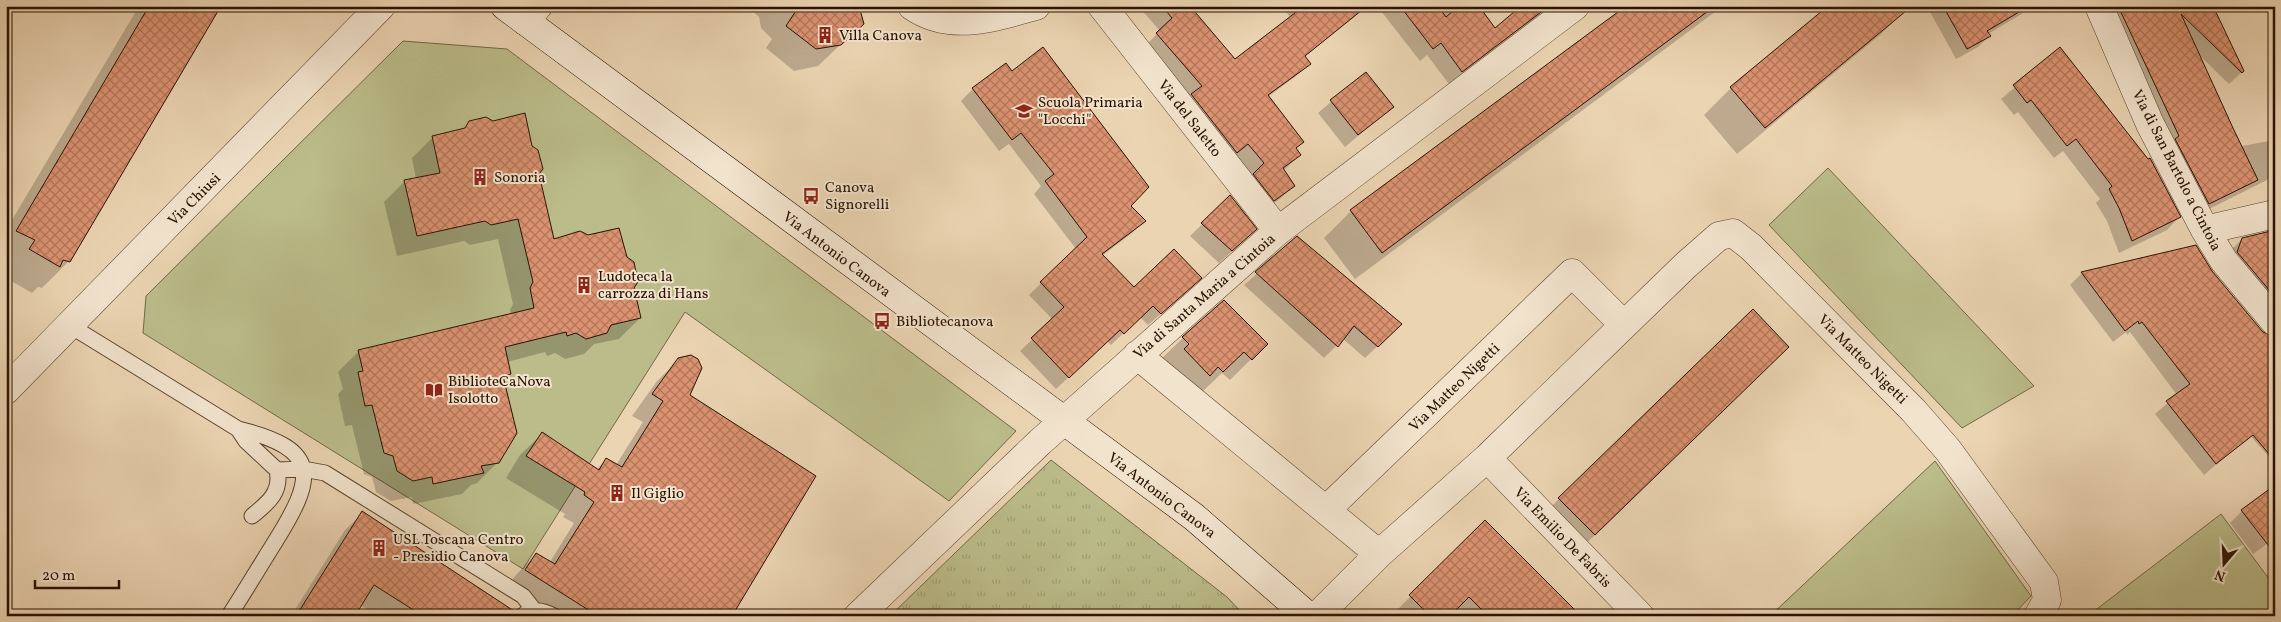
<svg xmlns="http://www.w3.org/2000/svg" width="2281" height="622" font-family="Vollkorn,serif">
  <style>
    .grass { fill: url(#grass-tufts); stroke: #726746 }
    .park { fill: #bbbc8a; stroke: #726746 }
    .shadow { fill: #0003 }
    .building { fill: url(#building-cross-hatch); stroke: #2a1201 }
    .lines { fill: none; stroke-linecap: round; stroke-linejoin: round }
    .lane-casing { stroke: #5a422d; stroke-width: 17 }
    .street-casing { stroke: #5a422d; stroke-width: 29 }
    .secondary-casing { stroke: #2a1201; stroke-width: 29 }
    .lane { stroke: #f2e3cd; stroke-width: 15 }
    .street { stroke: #f2e3cd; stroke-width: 28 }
    .secondary { stroke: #f2e3cd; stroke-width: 28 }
    .labels { text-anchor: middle; stroke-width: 4; stroke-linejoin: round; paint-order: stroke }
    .poi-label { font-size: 15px; fill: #2a1201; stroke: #f2e3cd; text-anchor: start }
    .street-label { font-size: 15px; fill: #2a1201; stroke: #f2e3cd }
  </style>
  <defs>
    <pattern id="grass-tufts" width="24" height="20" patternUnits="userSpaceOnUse" patternTransform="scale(1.25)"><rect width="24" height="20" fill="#bbbc8a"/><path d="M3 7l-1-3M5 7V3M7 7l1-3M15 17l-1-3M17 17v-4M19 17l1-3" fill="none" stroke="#a1a175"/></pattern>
    <pattern id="building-cross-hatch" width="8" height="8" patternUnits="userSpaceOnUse" patternTransform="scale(1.25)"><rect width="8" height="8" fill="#db9271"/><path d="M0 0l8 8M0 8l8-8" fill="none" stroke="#b2765a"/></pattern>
  </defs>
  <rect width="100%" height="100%" fill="#ebd4b2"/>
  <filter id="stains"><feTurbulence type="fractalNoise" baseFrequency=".004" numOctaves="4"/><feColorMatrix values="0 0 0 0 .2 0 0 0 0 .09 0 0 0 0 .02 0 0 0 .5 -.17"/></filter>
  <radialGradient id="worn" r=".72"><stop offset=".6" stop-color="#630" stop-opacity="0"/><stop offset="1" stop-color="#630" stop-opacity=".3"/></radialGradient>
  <path class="grass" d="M1051,460L1227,597L1245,616H890Z"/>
  <path class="park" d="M403,41L507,49L1016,431L949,501L685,312L523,569L143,333L146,296Z
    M1828,168L2034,386L1962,428L1769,225Z
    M1935,461L2031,596L2012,616H1770Z
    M2221,514L2275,587V616H2097L2093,612Z"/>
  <path class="shadow" d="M139,6H220L69,261L42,288L38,287L32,293L6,278V272L9,268L6,266V230Z
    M747,6H857L862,24L818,66L794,71L766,48L772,39L761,28L759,17Z
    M1142,6H1193L1190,9L1235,61L1291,18L1283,8L1285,6H1368L1304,57L1309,63L1296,76L1268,97L1303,142L1295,149L1300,155L1283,171L1294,185L1281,198L1261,213L1144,47L1160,31L1140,8Z
    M1377,6H1477L1495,29L1522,6H1553L1449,84L1427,55L1420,61Z
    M1628,6H1723L1355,279L1324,238L1351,211Z
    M1933,6H2035L1988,34L1989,36L1978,47L1956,59L1929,10Z
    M2100,6H2211L2243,71L2229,84L2197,53L2204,153L2275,140V176L2197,215Z
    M1908,8L1881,34L1737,154L1704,115L1731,88Z
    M2060,49L2179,217L2167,230L2119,253L2107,221L2096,203L2100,199L2063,151L2054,158L2018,112L2014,115L2001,99Z
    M1006,65L1144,221L1132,233L1102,256L1134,289L1188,290L1148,325L1140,317L1111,345L1107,341L1056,389L1020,351L1053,320L1029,295L1076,249L1034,194L1041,186L1009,144L999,151L961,101L973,89Z
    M1365,73L1392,107L1345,147L1318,113Z
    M469,123L538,174L553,240L632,288L640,318L619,339L594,344L584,354L565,359L555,353L547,356L545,352L507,362L510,373L503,381L498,462L477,483L471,485L462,494L413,504L412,497L391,501L376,492L372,477L364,474L352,425L345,426L338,394L343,389L338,372L359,351L511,315L510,310L513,304L498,239L470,245L464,241L397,256L384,202L405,181L416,179L412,158L433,137L462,130Z
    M1230,197L1243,241L1219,263L1190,236Z
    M2275,231V323L2230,251L2242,239Z
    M1297,238L1388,336L1365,358L1343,339L1324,358L1244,285Z
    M2195,246L2211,272L2262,333L2275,338V464L2216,396L2234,449L2204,475L2155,414L2177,395L2130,332L2127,335L2126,332L2113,342L2070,285L2082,273Z
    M1183,338L1266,344L1230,380L1222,373L1201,393L1161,359Z
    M682,357H694L688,396L730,616H543L504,592L515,576L536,554L550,562L574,523L563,517L565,514L506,478L520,455L542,434L597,469L607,459L616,465L643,422L632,416L657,381Z
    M1761,374L1568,561L1532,525L1559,499Z
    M2242,511L2275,538L2253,554L2230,523Z
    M363,513L494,616H378L360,605L354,616H291L345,530Z
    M1485,522L1559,616H1391Z"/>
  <path class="building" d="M149,6H221L70,262L63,260L60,267L29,249L35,240L16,231Z
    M799,6H859L864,24L841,45L816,49L786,26Z
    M1162,6H1190L1235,59L1304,6H1367L1305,56L1311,64L1268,95L1304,142L1296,148L1301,155L1283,168L1295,186L1274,201L1253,174L1264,163L1248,144L1237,153L1191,94L1202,86L1156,33L1172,18Z
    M1400,6H1438L1446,17L1459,6H1479L1495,28L1521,6H1549L1462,72L1441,43L1433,49Z
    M1626,6H1715L1382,253L1350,210Z
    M1828,6H1912L1765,128L1730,87Z
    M1943,6H2029L1987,31L1991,36L1967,49Z
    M2118,6H2213L2244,71L2242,73L2181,14L2233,128L2258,180L2209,204L2175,139L2179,136Z
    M1043,47L1149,187L1131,206L1146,221L1102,254L1134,287L1174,249L1202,278L1161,314L1153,306L1124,334L1120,330L1069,378L1031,338L1064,307L1040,282L1087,237L1045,181L1054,174L1021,133L1012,140L972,88L1006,63L1012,71Z
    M2060,47L2148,159L2150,158L2181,217L2132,241L2119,208L2109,189L2112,186L2076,139L2067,146L2031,100L2027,103L2013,85Z
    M1366,72L1394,107L1358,135L1330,100Z
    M525,113L532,146L538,150L543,169L539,174L554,239L580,231L588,235L619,228L627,257L634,262L638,282L634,288L641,318L611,325L607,333L586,339L576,333L567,336L566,332L505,347L511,374L503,376L517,433L499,463L481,466L484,473L433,484L432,477L413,481L397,471L393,456L384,453L372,405L365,406L358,372L363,371L358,350L534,308L530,288L533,282L518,219L491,225L485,221L417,236L404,180L440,173L432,136L465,128L469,121L486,117L493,121Z
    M1230,195L1257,229L1232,251L1201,223Z
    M2275,230V297L2237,252L2242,238Z
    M1297,236L1402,324L1378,347L1354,326L1338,347L1255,272Z
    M2196,245L2212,271L2263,332L2275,337V461L2253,435L2216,464L2166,401L2190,384L2142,322L2139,324L2138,321L2125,331L2081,272Z
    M1224,300L1268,344L1252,360L1244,352L1223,372L1218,367L1210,376L1184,349L1189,344L1182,337Z
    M1753,309L1789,347L1595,535L1558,498Z
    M691,355L698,359L702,368L690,395L816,476L732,616H598L525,570L536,553L555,564L594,502L584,495L585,492L526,456L542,432L599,470L606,458L622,467L663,401L652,394L678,358Z
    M2275,485V554L2241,510Z
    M362,511L514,611L513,616H423L374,585L355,616H296Z
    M1485,520L1581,616H1488L1469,597L1450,616H1430L1409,595Z"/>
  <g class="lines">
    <g class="lane-casing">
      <path id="lane" d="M69,325L238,429L246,441L277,470L303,469L325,473L523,596L534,610
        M252,516C268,503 282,492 277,470
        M229,616C245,591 260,566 275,542C315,478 322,449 238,429
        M522,616C532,607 543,611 554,616"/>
    </g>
    <g class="street-casing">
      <path id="street" d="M912,6C951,33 995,17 1036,6
        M1102,6L1278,231
        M2099,6L2150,124L2205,230L2224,261L2275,322
        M525,21L538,6
        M2205,230L2275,214
        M1137,355L1379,554
        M6,390L381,6
        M1487,458L1640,616
        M1326,510L1572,273L1624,325
        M858,616L1040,442L1278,231L1575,6
        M1317,616L1379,554L1487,458L1686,265L1719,236L1733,233L1751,247L1913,410L1948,450L2044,582L2047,600L2038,616"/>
    </g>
    <g class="secondary-casing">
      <path id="secondary" d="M505,6L1194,517L1308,616"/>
    </g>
    <use href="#lane" class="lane"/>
    <use href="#street" class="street"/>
    <use href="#secondary" class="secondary"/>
  </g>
  <defs>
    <g id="building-bare" transform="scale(1.35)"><path d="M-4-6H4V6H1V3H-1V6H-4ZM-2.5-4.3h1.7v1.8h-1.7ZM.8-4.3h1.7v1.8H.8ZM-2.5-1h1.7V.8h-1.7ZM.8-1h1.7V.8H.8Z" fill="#8f2418" stroke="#f2e3cd" stroke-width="2.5" paint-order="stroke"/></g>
    <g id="school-bare" transform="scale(1.35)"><path d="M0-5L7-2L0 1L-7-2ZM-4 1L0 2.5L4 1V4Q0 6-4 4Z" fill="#8f2418" stroke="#f2e3cd" stroke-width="2.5" paint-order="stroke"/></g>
    <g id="bus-bare" transform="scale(1.35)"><path d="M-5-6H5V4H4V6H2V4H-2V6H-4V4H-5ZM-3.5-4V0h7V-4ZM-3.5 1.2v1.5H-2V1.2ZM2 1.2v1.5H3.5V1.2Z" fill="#8f2418" stroke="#f2e3cd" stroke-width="2.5" paint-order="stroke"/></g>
    <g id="library-bare" transform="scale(1.35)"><path d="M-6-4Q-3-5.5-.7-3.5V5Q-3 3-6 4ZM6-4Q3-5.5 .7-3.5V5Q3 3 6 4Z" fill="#8f2418" stroke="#f2e3cd" stroke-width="2.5" paint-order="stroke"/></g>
  </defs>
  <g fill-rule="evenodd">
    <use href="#building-bare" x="825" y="35"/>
    <use href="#school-bare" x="1024" y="111"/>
    <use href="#building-bare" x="480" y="177"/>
    <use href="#bus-bare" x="811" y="196"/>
    <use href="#building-bare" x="584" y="285"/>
    <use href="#bus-bare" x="882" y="321"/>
    <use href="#library-bare" x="434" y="390"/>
    <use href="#building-bare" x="617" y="493"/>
    <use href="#building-bare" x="379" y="548"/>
  </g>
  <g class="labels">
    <g class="poi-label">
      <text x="839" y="40">Villa Canova</text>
      <text x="1038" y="107">Scuola Primaria<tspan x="1038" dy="17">"Locchi"</tspan></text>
      <text x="494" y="182">Sonoria</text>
      <text x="825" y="192">Canova<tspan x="825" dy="17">Signorelli</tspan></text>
      <text x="598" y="281">Ludoteca la<tspan x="598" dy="17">carrozza di Hans</tspan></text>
      <text x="896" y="326">Bibliotecanova</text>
      <text x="448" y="386">BiblioteCaNova<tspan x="448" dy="17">Isolotto</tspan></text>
      <text x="631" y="498">Il Giglio</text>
      <text x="393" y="544">USL Toscana Centro<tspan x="393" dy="17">- Presidio Canova</tspan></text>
    </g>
    <g class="street-label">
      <text transform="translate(1190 118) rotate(52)" y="5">Via del Saletto</text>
      <text transform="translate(2177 170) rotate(63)" y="5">Via di San Bartolo a Cintoia</text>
      <text transform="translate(194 199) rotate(-45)" y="5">Via Chiusi</text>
      <text transform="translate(837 254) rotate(37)" y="5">Via Antonio Canova</text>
      <text transform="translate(1204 296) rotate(-41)" y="5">Via di Santa Maria a Cintoia</text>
      <text transform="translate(1863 359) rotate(45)" y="5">Via Matteo Nigetti</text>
      <text transform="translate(1454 387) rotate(-44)" y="5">Via Matteo Nigetti</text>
      <text transform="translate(1162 495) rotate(37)" y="5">Via Antonio Canova</text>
      <text transform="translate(1563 537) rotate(46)" y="5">Via Emilio De Fabris</text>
    </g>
  </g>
  <rect width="2281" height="622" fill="none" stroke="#ebd4b2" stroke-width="25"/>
  <rect x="8" y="8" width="2266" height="607" fill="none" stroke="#2a1201" stroke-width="2.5"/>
  <rect x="12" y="12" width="2256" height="597" fill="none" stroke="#2a1201"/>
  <g transform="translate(2224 564) rotate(199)" stroke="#f2e3cd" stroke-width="4" paint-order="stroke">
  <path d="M0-4L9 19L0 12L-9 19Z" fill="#2a1201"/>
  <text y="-8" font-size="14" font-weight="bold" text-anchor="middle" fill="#2a1201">N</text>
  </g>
  <path d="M35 580v8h84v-8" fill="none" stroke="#2a1201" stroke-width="2.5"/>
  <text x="42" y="580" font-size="15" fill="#2a1201" stroke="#f2e3cd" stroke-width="4" paint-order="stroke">20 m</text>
  <rect width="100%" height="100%" filter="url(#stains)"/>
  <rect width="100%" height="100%" fill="url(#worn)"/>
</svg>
